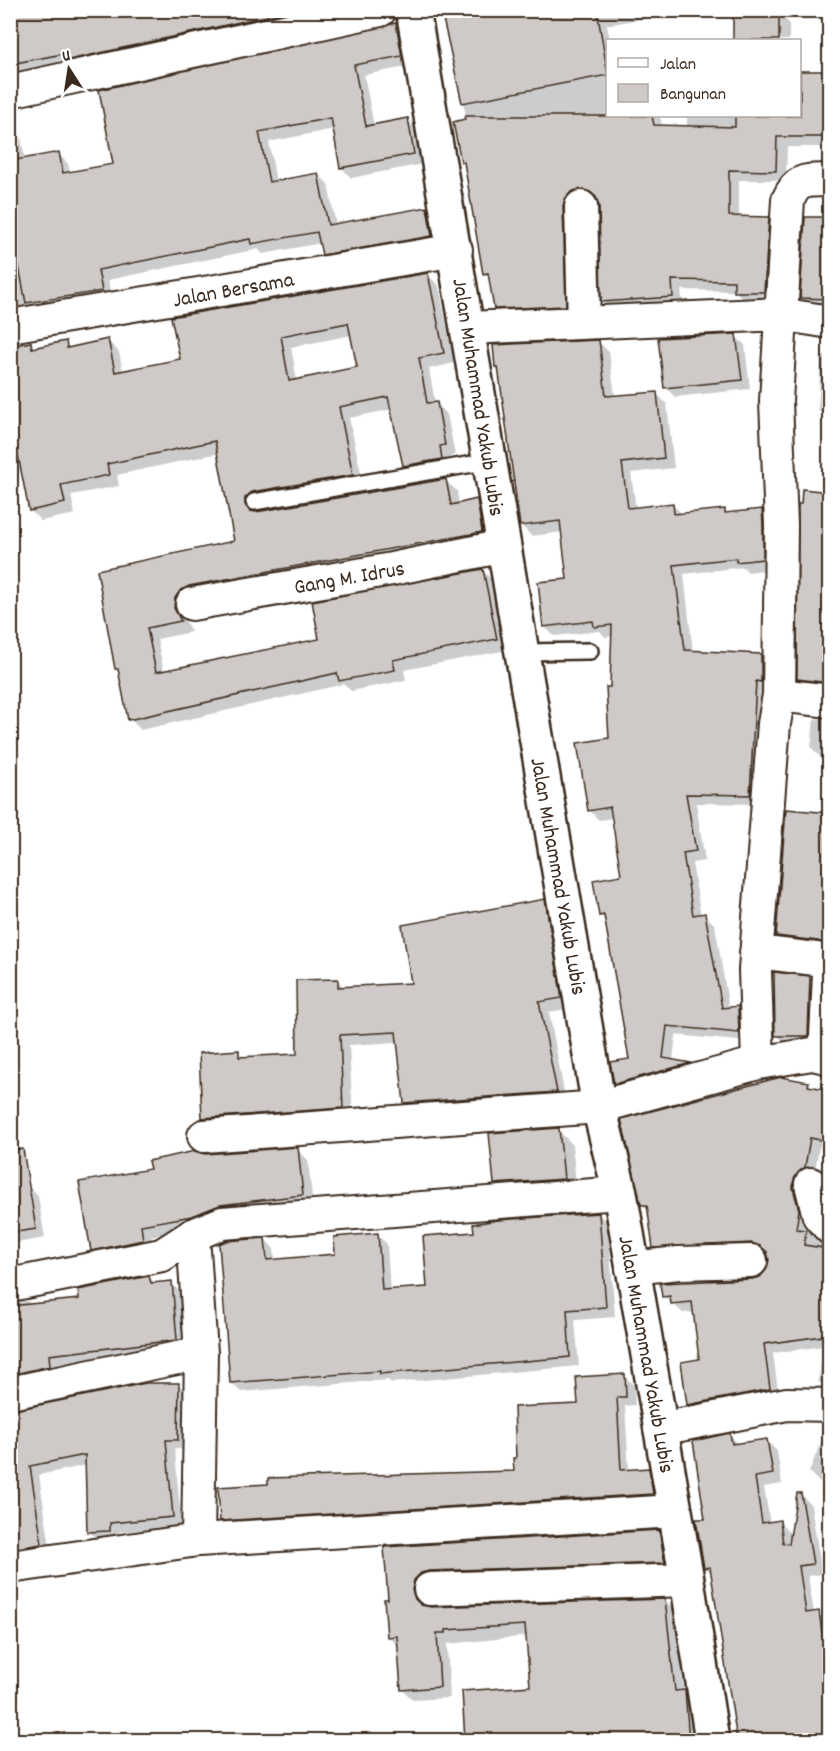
<svg xmlns="http://www.w3.org/2000/svg" width="840" height="1751" font-family="Dekko,sans-serif">
  <style>
    .shadow { fill: #0003; fill-rule: evenodd }
    .building { fill: #cfcac7; stroke: #3b2a1e; stroke-width: 1.5; fill-rule: evenodd }
    .lines { fill: none; stroke-linecap: round; stroke-linejoin: round }
    .service-casing { stroke: #3b2a1e; stroke-width: 20 }
    .minor-casing { stroke: #3b2a1e; stroke-width: 36 }
    .secondary-casing { stroke: #3b2a1e; stroke-width: 38 }
    .service { stroke: #fff; stroke-width: 15 }
    .minor { stroke: #fff; stroke-width: 32 }
    .secondary { stroke: #fff; stroke-width: 33 }
    .labels { text-anchor: middle; stroke-width: 5; stroke-linejoin: round; paint-order: stroke }
    .street-label { font-size: 22px; fill: #3b2a1e; stroke: #fff }
  </style>
  <rect width="100%" height="100%" fill="#fff"/>
  <filter id="ink" filterUnits="userSpaceOnUse"><feTurbulence type="fractalNoise" baseFrequency=".0167" numOctaves="2"/><feDisplacementMap in="SourceGraphic" scale="12" xChannelSelector="R" yChannelSelector="G"/><feConvolveMatrix kernelMatrix="1 2 1 2 8 2 1 2 1" color-interpolation-filters="sRGB"/></filter>
  <g filter="url(#ink)">
    <path class="shadow" d="M10,10H351L13,75L10,72Z
      M444,10H646V13L640,14L641,19L607,25L610,40H608V116H660L681,222H686L687,116H800V72L830,73V147H787L786,180H739V218H768L779,228L774,302H746L735,291L681,290L683,307L613,312L603,301L600,206L599,201L592,199L575,316L506,319L496,308L490,278L485,273L466,165L462,162L467,121Z
      M734,12H779L789,23V40H734Z
      M396,25L406,35L411,66L364,75L374,126L407,120L417,130L423,164L351,178L341,167L334,129L269,142L276,182L318,174L328,184L336,226L427,208L437,218L442,246L333,264L323,254L321,243L263,254L258,249L108,280L112,301L10,322V113L18,120L25,160L58,153L68,164L70,173L115,165Z
      M830,217V308H812L802,298Z
      M428,275L439,286L454,363L429,369L435,402L447,414L455,455L450,457L452,470L416,477L405,465L393,409L349,418L364,486L256,509L255,513L445,480L457,491L459,505L476,501L488,512L493,543L185,610V620L191,632L157,639L164,672L321,640L482,570L493,581L507,650L404,670L406,680L351,691L344,684L141,730L130,719L120,672L116,669L98,571L236,542L219,453L117,475L119,486L71,495L75,514L41,521L30,510L16,441L10,442V355L66,344L71,349L108,341L119,352L123,372L182,360ZM352,335L359,368L297,381L291,347Z
      M735,336L745,345L750,389L675,397L665,387Z
      M599,342L609,352L615,396L656,393L667,404L674,468L631,473L636,509L672,504L683,515L724,510L728,514L762,510L772,520V569L748,572L743,567L684,574L693,652L761,655L771,665L760,804L696,803L705,861L692,863L701,916L705,915L715,925L729,1009L738,1007L748,1017V1042L676,1035L673,1061L690,1064L699,1073L626,1093L616,1083L631,1061L606,921L600,915L623,876L613,818L599,820L589,810L610,739L613,636L605,637L600,631L554,636L544,626L568,580L563,532L531,536L521,525L500,369L497,366Z
      M821,356H830V421L818,410Z
      M830,493V692L809,689L799,678Z
      M814,719H830V758H821L811,747Z
      M830,814V951L788,946L777,936Z
      M544,900L555,911L571,1008L549,1012L566,1102L416,1113L405,1103L398,1042L349,1045L353,1118L214,1128L203,1118L238,1052L245,1058L299,1055L337,980L345,988L413,984Z
      M775,974L810,979L820,988L817,1045H786L777,1035Z
      M808,1083L813,1089L830,1091V1149L819,1147L814,1177L803,1199L814,1237L825,1247H830V1391L818,1381L824,1346L773,1353L779,1398L698,1414L689,1405L701,1361L694,1312L683,1313L663,1296L761,1278L768,1271L770,1260L769,1254L762,1252L664,1257L654,1247L649,1211L642,1204Z
      M558,1130L572,1144L577,1193L510,1198L496,1184Z
      M297,1149L308,1160L313,1206L151,1236L154,1251L104,1261L92,1250L152,1170L205,1155Z
      M28,1186L38,1196L45,1238L10,1244V1189Z
      M599,1214L608,1224L615,1317L575,1320L579,1366L391,1383L388,1380L241,1392L231,1383L265,1239L274,1249L275,1260L337,1256L377,1235L387,1244L390,1291L429,1288L476,1234Z
      M149,1277L156,1284L171,1283L180,1292L186,1349L58,1364L59,1375L10,1388V1302L27,1301L32,1305L81,1300Z
      M624,1376L634,1385L635,1405L625,1406L629,1471L648,1469L657,1479L662,1503L231,1529L221,1520L515,1472L579,1405Z
      M178,1384L188,1394L187,1449H175L181,1526L119,1532V1540H98L89,1531L87,1465L39,1475L51,1553L10,1561V1412Z
      M828,1424H830V1486L819,1482L809,1472Z
      M730,1435L739,1445L766,1440L777,1451L782,1484L764,1487L770,1523L779,1522L792,1535L801,1494L811,1505L822,1574L808,1576L814,1613H818L828,1623L830,1628V1740H739L713,1575L705,1567L707,1520Z
      M659,1532L670,1542L675,1573L422,1602L424,1607L430,1608L665,1600L675,1611L684,1691L695,1703L698,1740H442L467,1739L531,1687L528,1636L447,1644L450,1698L413,1700L402,1689L399,1647L388,1636L390,1601L386,1548ZM660,1541H663L668,1570H665Z"/>
    <path class="building" d="M10,10H294L64,61L63,54L10,64Z
      M441,10H597L608,75L462,103Z
      M733,10L779,11V40H733Z
      M396,23L402,56L354,65L366,126L408,118L414,154L340,168L331,118L259,132L269,182L318,173L328,225L427,207L432,236L322,255L317,232L251,244L250,239L98,270L102,291L26,303L10,220V161L59,152L63,173L113,164L99,90Z
      M800,71H830V137H777L776,171L729,170V216L769,217L764,292H734V281L672,280L673,297L601,302L599,206L596,197L590,192L580,189L571,192L565,199L563,207L566,306L494,309L488,273L483,274L464,162H461L453,122L465,119V116H652L654,125L735,127V116H800Z
      M805,217H830V299L800,298Z
      M428,273L444,353L419,358L427,403L437,402L445,445L440,446L442,459L403,466L388,397L339,407L353,475L252,492L245,498V504L250,511L256,512L446,479L451,505L477,499L482,532L189,586L180,591L175,598L174,608L181,621L147,628L156,672L319,639L312,601L483,569L497,639L393,660L395,670L339,681L337,673L128,720L118,669H115L97,570L234,541L215,441L107,464L109,475L61,485L65,503L29,511L10,415V346L31,342L32,348L66,341L67,348L108,339L115,372L180,359L171,317ZM348,323L357,367L289,381L281,336Z
      M736,334L742,380L664,388L658,338Z
      M599,340L606,396L657,392L664,458L622,463L628,508L673,503L674,514L725,509V513L762,509L763,525V559L736,562V558L674,565L685,650L761,654V682L756,681L750,795L686,794L696,851L683,853L693,915L705,913L722,1008L738,1006L739,1033L667,1026L663,1058L691,1063L614,1084L610,1062L629,1059L604,915L599,916L593,880L621,875L610,807L588,811L577,743L609,738L606,687H610L612,625L594,627L593,621L543,627L538,582L567,579L560,521L520,526L498,367H495L493,345Z
      M802,489L830,492V683L797,679L798,504H801Z
      M786,809L830,813V946L818,941L776,936Z
      M545,899L562,998L539,1002L557,1092L404,1103L396,1032L340,1035L343,1108L202,1118L199,1053L239,1050V1057L297,1054L296,980L338,979V987L411,983L402,925Z
      M774,972L810,976L808,1036H775Z
      M781,1077L809,1082L808,1086L830,1090V1142L810,1138L805,1167L794,1179L793,1188L799,1210L796,1229L806,1230L804,1245L830,1249V1335L764,1344L770,1389L687,1405L681,1362L699,1359L692,1302L671,1304L670,1296L662,1297L660,1283L752,1279L760,1277L766,1270L769,1260L767,1252L760,1246L751,1243L653,1248L647,1205H641L621,1119Z
      M559,1128L564,1179L494,1184L489,1133Z
      M298,1147L303,1195L220,1205L192,1216L141,1225L143,1240L91,1251L79,1182L150,1169L148,1161L195,1151L205,1154Z
      M23,1149L36,1229L10,1233V1150Z
      M599,1213L606,1307L567,1310L570,1357L380,1374V1371L230,1383L219,1244L226,1241L265,1238L267,1260L335,1254L334,1237L378,1233L382,1290L427,1287L423,1236L474,1232L473,1224L498,1220Z
      M149,1276L151,1283L172,1281L177,1340L49,1355L50,1366L10,1375V1306L79,1299L78,1290Z
      M625,1374L626,1397H617L621,1470L649,1468L653,1494L220,1521L218,1487L268,1484V1478L514,1471L513,1458H516L514,1407L578,1404L576,1377Z
      M146,1383H179L178,1440H166L173,1517L110,1523V1531L87,1532L85,1455L30,1466L42,1544L10,1549V1411Z
      M730,1433L732,1444L767,1439L773,1474L755,1477L762,1523L780,1520L783,1543L789,1544L797,1493H801L813,1564L799,1566L806,1613L819,1611L824,1647L827,1646L830,1660V1740H737L710,1567L704,1568L696,1519H705L693,1441Z
      M659,1530L665,1563L429,1571L421,1573L414,1580L412,1590L415,1599L421,1605L431,1607L665,1599L675,1691L685,1690L689,1740H465L462,1691L530,1686L525,1625L446,1630V1633H437L440,1687L401,1690L397,1636L387,1637L384,1599H388L384,1547Z"/>
    <g class="lines">
      <g class="service-casing">
        <path id="service" d="M254,502L490,461
          M522,652L590,651"/>
      </g>
      <g class="minor-casing">
        <path id="minor" d="M10,91L380,10
          M581,207L584,322
          M10,326L456,250
          M469,328L780,314L830,322
          M192,604L392,569L504,546
          M779,695L830,701
          M756,952L816,959L824,963L829,974L825,1057
          M758,1063L755,970L774,724L779,695L781,525L776,401L788,200C798,177 807,181 830,180
          M204,1136L599,1107L758,1063L812,1054L830,1058
          M811,1184L819,1216L830,1228
          M193,1235L201,1353L198,1540
          M632,1268L679,1263L751,1261
          M10,1285L162,1255L193,1235L222,1223L620,1193
          M10,1393L201,1353
          M660,1429L787,1404L830,1405
          M10,1567L198,1540L675,1511
          M430,1589L687,1580"/>
      </g>
      <g class="secondary-casing">
        <path id="secondary" d="M413,10L599,1107L620,1193L687,1580L712,1740"/>
      </g>
      <use href="#service" class="service"/>
      <use href="#minor" class="minor"/>
      <use href="#secondary" class="secondary"/>
    </g>
  </g>
  <g class="labels">
    <g class="street-label">
      <text transform="translate(233 288) rotate(-10)" y="8">Jalan Bersama</text>
      <text transform="translate(480 397) rotate(81)" y="8">Jalan Muhammad Yakub Lubis</text>
      <text transform="translate(349 576) rotate(-10)" y="8">Gang M. Idrus</text>
      <text transform="translate(560 876) rotate(80)" y="8">Jalan Muhammad Yakub Lubis</text>
      <text transform="translate(648 1354) rotate(80)" y="8">Jalan Muhammad Yakub Lubis</text>
    </g>
  </g>
  <rect width="840" height="1751" fill="none" stroke="#fff" stroke-width="36"/>
  <rect x="18" y="18" width="804" height="1715" fill="none" stroke="#3b2a1e" stroke-width="2" filter="url(#ink)"/>
  <rect x="606" y="39" width="195" height="78" fill="#ffffff" stroke="#b1aaa5" stroke-width="1.5"/>
  <rect x="618" y="58" width="30" height="9" fill="#ffffff" stroke="#b1aaa5" stroke-width="1.5"/>
  <text x="660" y="69" font-size="18" fill="#3b2a1e">Jalan</text>
  <rect x="618" y="84" width="30" height="18" fill="#cfcac7" stroke="#b1aaa5" stroke-width="1.5"/>
  <text x="660" y="99" font-size="18" fill="#3b2a1e">Bangunan</text>
  <g transform="translate(69 69) rotate(348)" stroke="#ffffff" stroke-width="4.5" paint-order="stroke">
  <path d="M0-4.5L10 22L0 15L-10 22Z" fill="#3b2a1e"/>
  <text y="-9" font-size="16" font-weight="bold" text-anchor="middle" fill="#3b2a1e">U</text>
  </g>
</svg>
